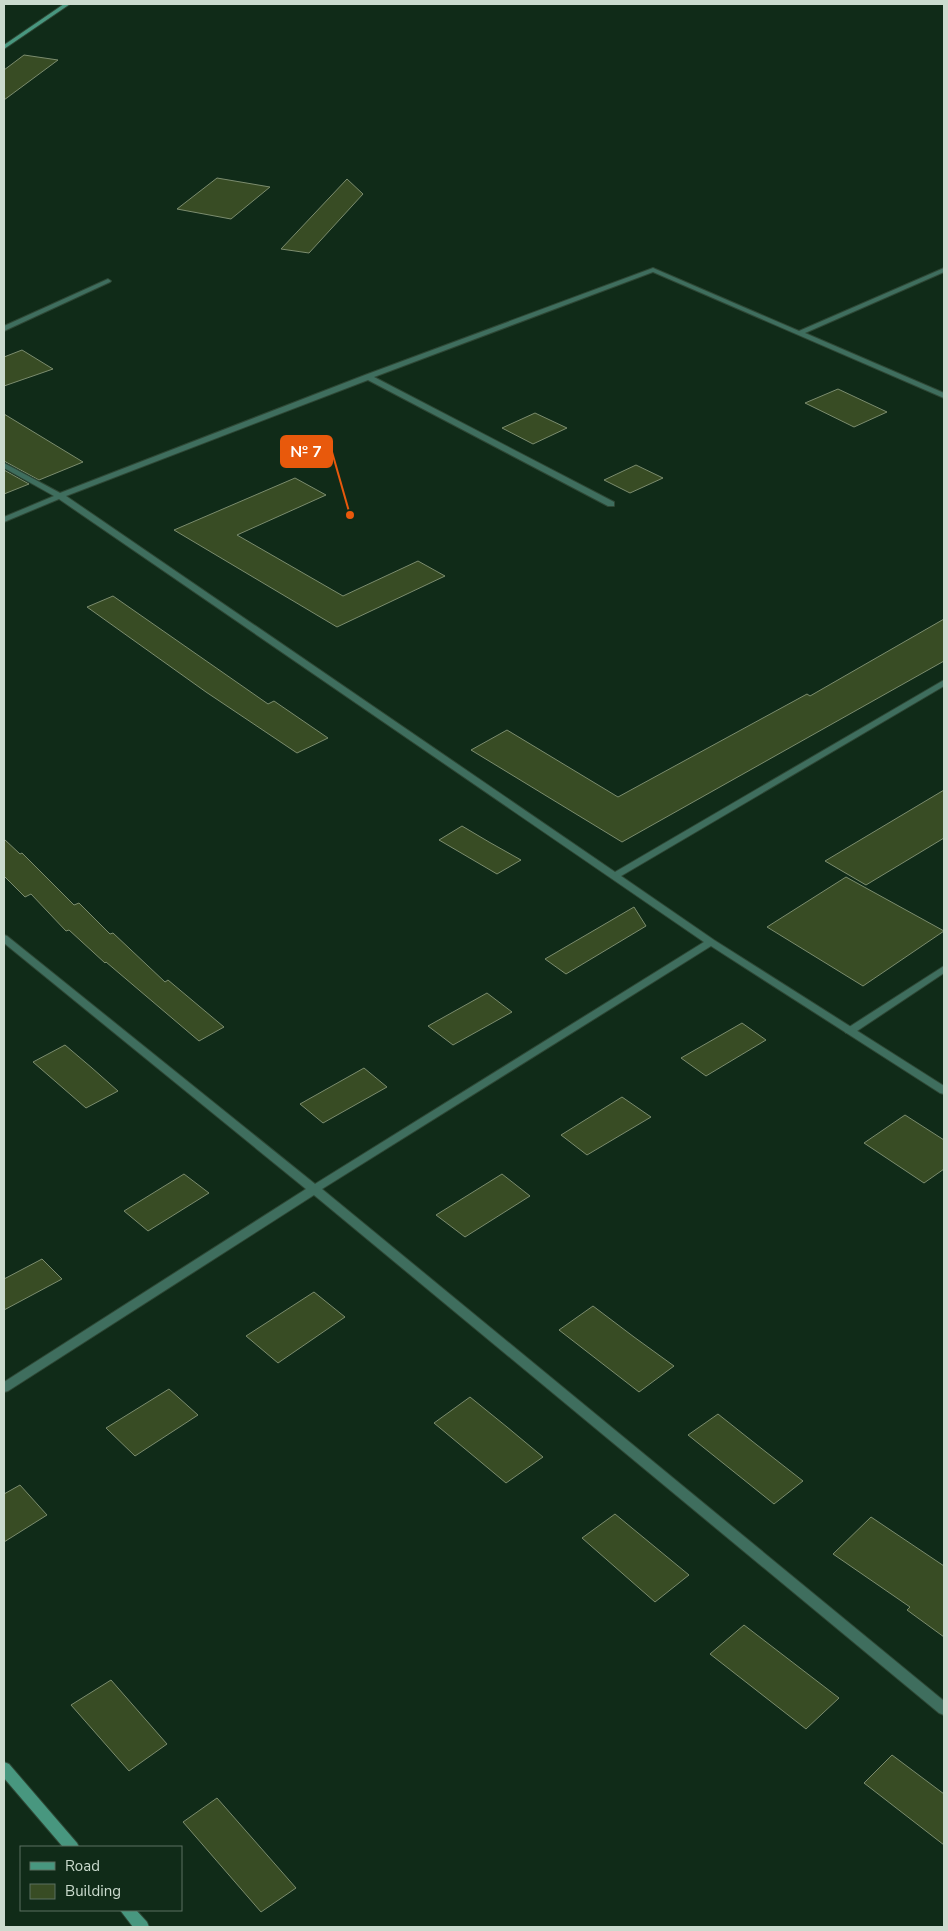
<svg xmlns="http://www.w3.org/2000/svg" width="948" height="1931" font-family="'Nunito Sans',sans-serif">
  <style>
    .building { fill: #384c24; stroke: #7b8c6e }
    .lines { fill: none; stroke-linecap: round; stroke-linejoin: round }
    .service-casing { stroke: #2e4735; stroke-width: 2 }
    .minor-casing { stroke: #2e4735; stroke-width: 2 }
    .secondary-casing { stroke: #2e4735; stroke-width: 2 }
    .service { fill: #3f6e5e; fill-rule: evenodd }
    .minor { fill: #3f6e5e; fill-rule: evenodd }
    .secondary { fill: #48977f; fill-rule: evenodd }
    .leader { fill: none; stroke: #e8590c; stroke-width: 2 }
    .callout-dot { fill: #e8590c; stroke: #102b18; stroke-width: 2 }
    .callout { fill: #e8590c; stroke: #e8590c; stroke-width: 2 }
    .callout-label { font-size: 16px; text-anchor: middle; font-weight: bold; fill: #fff }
  </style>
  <rect width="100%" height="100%" fill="#102b18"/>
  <path class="building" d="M24,55L58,60L4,100V70Z
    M217,178L270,187L231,219L177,209Z
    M347,179L363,194L309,253L281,249Z
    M22,350L53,369L4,386V357Z
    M838,389L887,412L854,427L805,403Z
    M535,413L567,428L533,444L502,428Z
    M4,414L83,462L39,480L4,461Z
    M636,465L663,478L630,493L604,480Z
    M4,470L29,484L4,494Z
    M295,478L326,495L237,535L343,596L418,561L445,576L337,627L174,530Z
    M113,596L268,704L274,701L328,738L297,753L206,692L87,607Z
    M944,619V661L622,842L471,750L507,730L618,797L807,694L810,696Z
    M944,790V838L866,885L825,861Z
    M462,826L489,842L521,860L497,874L439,840Z
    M4,839L20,854L22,853L74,905L79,903L110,934L113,933L165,982L168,980L224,1027L199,1041L106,962L105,963L69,930L66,931L31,894L25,897L4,876Z
    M846,877L944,931L863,986L767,927Z
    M634,907L646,926L566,974L545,959Z
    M487,993L512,1012L453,1045L428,1026Z
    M742,1023L766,1040L706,1076L681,1058Z
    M65,1045L92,1068L118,1091L86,1108L33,1062Z
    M364,1068L387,1087L323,1123L300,1104Z
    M622,1097L651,1117L587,1155L561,1135Z
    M905,1115L944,1140V1169L924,1183L864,1143Z
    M184,1174L209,1193L148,1231L124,1211Z
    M502,1174L530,1196L465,1237L436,1215Z
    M42,1259L62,1279L4,1310V1279Z
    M314,1292L345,1317L278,1363L246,1336Z
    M593,1306L634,1337L674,1366L639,1392L559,1330Z
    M169,1389L198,1415L135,1456L106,1428Z
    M470,1397L507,1427L543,1457L506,1483L434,1423Z
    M718,1414L757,1445L803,1481L774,1504L688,1435Z
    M20,1485L47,1515L4,1542V1494Z
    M615,1514L689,1575L655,1602L582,1538Z
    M871,1517L944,1566V1637L907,1610L910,1607L833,1554Z
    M744,1625L839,1698L806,1729L710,1654Z
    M111,1680L167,1744L129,1771L71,1705Z
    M892,1755L944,1794V1845L864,1783Z
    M217,1798L296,1888L261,1912L183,1822Z"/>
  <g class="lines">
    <g class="service-casing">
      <path id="service" d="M944,966V973L854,1033H846L845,1031L846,1029Z"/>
    </g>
    <g class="minor-casing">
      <path id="minor" d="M653,268L799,331L944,268V272L805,333L944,393V398L653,272L374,377L614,502V506H608L368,380L66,496L615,872L944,680V686L621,876L714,940L944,1086V1094L940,1093L711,946L322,1189L944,1701V1715L939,1713L314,1195L8,1391L4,1392V1382L306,1189L4,943V935L7,936L315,1184L704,942L59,499L4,522V517L54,496L4,468V463L60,493L365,375Z
        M108,279L111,281L110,282L4,331V326Z"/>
    </g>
    <g class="secondary-casing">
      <path id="secondary" d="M64,4H70L4,49V45Z
        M4,1762L9,1764L77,1843L79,1847H63L4,1778Z
        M120,1910H136L147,1922L149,1927H133Z"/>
    </g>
    <use href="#service" class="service"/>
    <use href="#minor" class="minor"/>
    <use href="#secondary" class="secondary"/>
  </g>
  <path class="leader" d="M350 515L332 452"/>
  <circle class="callout-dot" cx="350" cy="515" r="5"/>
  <rect class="callout" x="281" y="436" width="51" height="31" rx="5"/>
  <g class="callout-label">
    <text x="306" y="457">№ 7</text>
  </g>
  <rect width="948" height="1931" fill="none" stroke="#cbdbce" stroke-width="10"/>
  <rect x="20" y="1846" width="162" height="65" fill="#102b18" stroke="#5b7161"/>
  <rect x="30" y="1862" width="25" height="8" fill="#48977f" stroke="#5b7161"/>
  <text x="65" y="1871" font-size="15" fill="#cbdbce">Road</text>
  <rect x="30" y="1884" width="25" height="15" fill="#384c24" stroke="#5b7161"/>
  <text x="65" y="1896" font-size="15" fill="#cbdbce">Building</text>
</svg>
